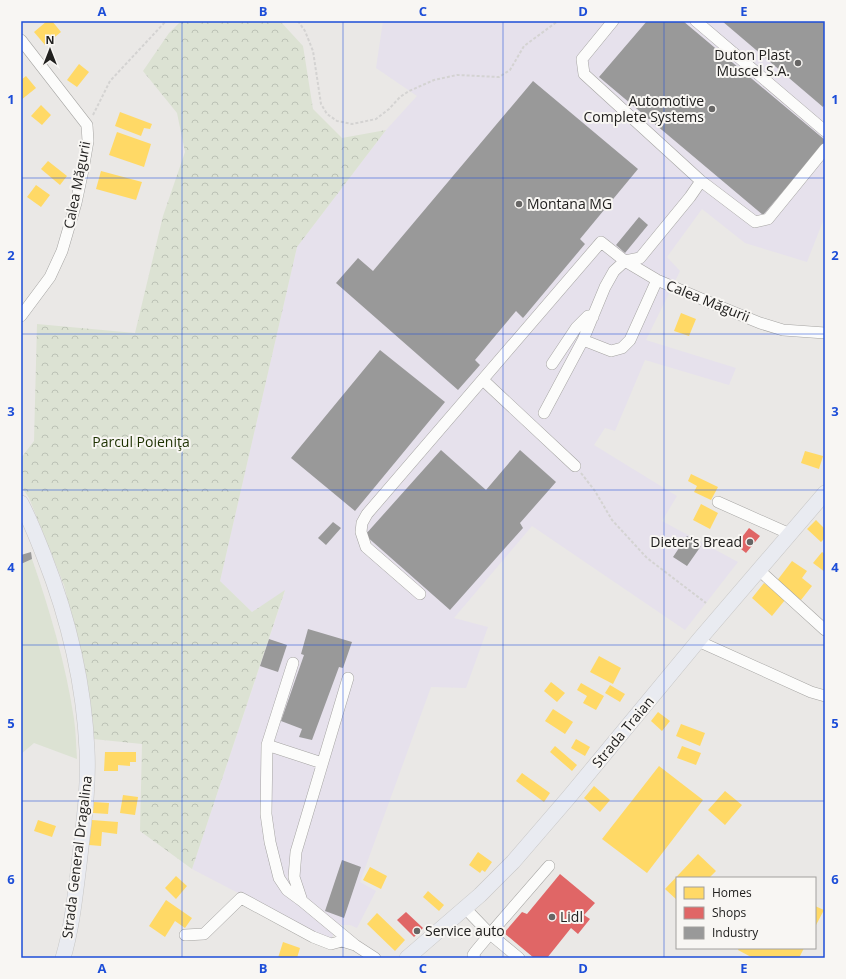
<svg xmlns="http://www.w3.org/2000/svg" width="846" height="979" font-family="'Open Sans',sans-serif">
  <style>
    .industrial { fill: #e6e1ec }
    .park { fill: url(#park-crowns) }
    .garden { fill: #dce2d3 }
    .homes { fill: #ffd966 }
    .shops { fill: #e06666 }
    .industry { fill: #999 }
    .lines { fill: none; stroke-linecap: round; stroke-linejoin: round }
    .minor-casing { stroke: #a5a4a2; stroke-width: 12 }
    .major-casing { stroke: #c7c6c5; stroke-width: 16 }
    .path { stroke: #d4d3d2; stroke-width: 2; stroke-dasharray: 3 2; stroke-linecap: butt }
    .minor { stroke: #fcfcfb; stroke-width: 11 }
    .major { stroke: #e9ebf1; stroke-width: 15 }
    .grid { fill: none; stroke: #1d4ed8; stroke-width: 1; stroke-opacity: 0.55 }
    .poi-dot { fill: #676665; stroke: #f8f6f3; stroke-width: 1.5 }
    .labels { text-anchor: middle; stroke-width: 4; stroke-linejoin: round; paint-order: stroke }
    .poi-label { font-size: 14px; fill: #21201f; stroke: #f8f6f3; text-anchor: end }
    .street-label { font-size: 14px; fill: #21201f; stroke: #f8f6f3 }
    .park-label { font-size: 14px; fill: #1d3100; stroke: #f8f6f3 }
    .neatline { fill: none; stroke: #1d4ed8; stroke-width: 1.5 }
    .grid-label { font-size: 13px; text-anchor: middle; font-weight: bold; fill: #1d4ed8 }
  </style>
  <defs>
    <pattern id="park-crowns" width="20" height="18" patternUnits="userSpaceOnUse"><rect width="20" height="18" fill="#dce2d3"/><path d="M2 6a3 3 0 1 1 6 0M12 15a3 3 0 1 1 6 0" fill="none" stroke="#bcc2b5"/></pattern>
  </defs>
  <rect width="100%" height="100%" fill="#eae8e6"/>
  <path class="industrial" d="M383,21H825V216L807,262L745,243L702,209L667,257L680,271L646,340L736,368L729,385L645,360L615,431L605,428L594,445L677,496L662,521L738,562L685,630L532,526L454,618L488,627L466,688L431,687L360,882L376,891L357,928L350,925H336L331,941L192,869L285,591L252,612L220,581L297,247L386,130L417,96L376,68Z"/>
  <path class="park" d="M181,21H280L303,46L313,109L342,138L386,130L297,247L220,581L252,612L285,590L192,869L140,831L142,744L93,739L82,657L64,585L29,498L21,486V458L34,441L37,324L135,333L163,216L185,152L177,113L143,71L169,33Z"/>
  <path class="garden" d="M32,559C50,611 66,665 74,719C76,732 76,746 77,759L34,743L21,754V564Z"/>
  <path class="homes" d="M47,21H52L61,32L45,45L34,32Z
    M79,64L89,72L77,87L67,80Z
    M26,76L36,88L21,100V80Z
    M41,105L51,115L42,125L31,116Z
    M120,112L152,124L150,129L144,128L141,136L115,126Z
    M117,132L151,144L144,167L109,155Z
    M48,161L67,176L60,185L41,169Z
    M101,171L142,182L136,200L96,189Z
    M36,185L50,195L41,207L27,197Z
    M681,313L696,319L689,336L674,331Z
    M805,451L823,456L819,469L801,463Z
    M691,474L718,487L711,500L694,492L697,486L688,481Z
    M701,504L718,513L710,529L693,520Z
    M816,520L825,529V538L821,542L807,529Z
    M822,552L825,554V572L813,563Z
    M792,561L807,571L802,578L812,586L801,600L776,582Z
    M764,583L785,600L772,616L752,598Z
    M599,656L621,668L613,684L590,672Z
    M551,682L565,693L557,702L544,691Z
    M581,683L604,696L596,710L583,703L587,696L577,690Z
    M610,685L625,694L620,702L605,693Z
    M553,709L573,722L565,734L545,721Z
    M658,712L670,721L662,731L651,721Z
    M681,724L705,733L700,746L676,736Z
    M576,739L590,747L585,756L571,748Z
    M555,746L577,765L572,771L550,752Z
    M682,746L701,753L696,765L677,758Z
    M105,752H136V762H130V766L118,765V771H104Z
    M659,766L703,800L647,873L602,839Z
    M522,773L550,793L544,802L516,781Z
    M594,786L610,800L600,812L584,798Z
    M725,791L742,805L725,825L708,810Z
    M123,795L138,797L135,815L120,813Z
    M94,802L109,803L108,814L93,813Z
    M38,820L56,826L52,837L34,831Z
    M92,820L118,822L117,834L102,832L101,846L89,845Z
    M478,852L492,862L485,872L482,870L480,873L469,865Z
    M698,854L716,871L709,878H677V900L665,889Z
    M370,867L387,876L381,889L363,880Z
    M176,876L187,886L176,899L165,888Z
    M428,891L444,905L439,911L423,897Z
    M166,900L192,918L185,928L175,921L165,937L149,926Z
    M815,906L824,910L815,927Z
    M377,913L405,940L395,951L367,924Z
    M283,942L300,948L297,958H278Z
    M739,948H804L799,958H753L738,950Z"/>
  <path class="shops" d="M749,528L760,536L746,553L736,545Z
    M560,874L595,903L584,915L590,919L578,934L571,928L547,958H534L504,933L522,912L527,914Z
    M406,912L423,928L414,937L397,920Z"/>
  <path class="industry" d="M647,21H683L825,140V142L763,215L599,77Z
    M722,21H824L825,104L823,107Z
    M533,81L638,169L580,239L585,244L523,318L516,311L475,360L480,365L458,390L336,283L358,258L373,271Z
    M639,217L648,225L625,253L616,245Z
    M380,350L445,402L355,511L291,458Z
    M441,450L486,490L520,450L556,482L520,523L523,528L450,610L365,535Z
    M333,522L341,528L326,545L318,538Z
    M687,536L701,546L687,566L673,557Z
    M31,552L32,559L21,564V555Z
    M308,629L352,642L343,668L339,667L312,740L299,737L302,729L281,721L304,655L301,654Z
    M269,639L287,645L278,672L260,666Z
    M342,860L361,867L344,918L325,911Z"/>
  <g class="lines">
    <g class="minor-casing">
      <path id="minor" d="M613,21L582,59L584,74L701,181L755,222L768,219L825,149
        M696,21L825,131
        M21,40L87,125L88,141L83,170L76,203L62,251L50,277L21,316
        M583,340L611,351L622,348L630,340L657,280
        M552,364L576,328L588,316L593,317
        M483,380L575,466
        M544,413L583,340L605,287L614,271L625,261L640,258L690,197L701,181
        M718,502L790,534
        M759,570L825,630
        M420,594L366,547L361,532L362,523L367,514L601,242L625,261L657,280L711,303L760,323L783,330L825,333
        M698,641L811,692L825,696
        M293,663L267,745L266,814L270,842L279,878L287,890L302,901
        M348,678L296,852L294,877L302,901L355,945
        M267,745L322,763
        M465,908L490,934L549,866
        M185,935L204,934L241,898L313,937L331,944L342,941L355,945L375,958
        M475,958L473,955L475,952L490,934L519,958"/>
    </g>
    <g class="major-casing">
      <path id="major" d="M21,503C30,520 37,538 44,556C68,617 84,684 87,750C89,789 83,828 79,865C75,896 72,928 63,958
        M407,958L480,895L513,862L569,797L698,641L825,493"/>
    </g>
    <path class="path" d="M298,21L305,31L313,51L321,104L327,114L337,121L352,124L376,119L389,109L400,97L409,91L434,80L457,75L499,77L510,70L524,46L558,21
      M93,115L110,81L166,21
      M581,473L595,491L612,520L647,558L706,603"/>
    <use href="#minor" class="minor"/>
    <use href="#major" class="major"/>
  </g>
  <path class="grid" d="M182,21V958M343,21V958M503,21V958M664,21V958M21,178H825M21,334H825M21,490H825M21,645H825M21,801H825"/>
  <g class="poi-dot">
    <circle cx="798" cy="63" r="4"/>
    <circle cx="712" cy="109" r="4"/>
    <circle cx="519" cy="204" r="4"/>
    <circle cx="750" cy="542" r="4"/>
    <circle cx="552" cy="917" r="4"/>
    <circle cx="417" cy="931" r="4"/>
  </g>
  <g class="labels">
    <g class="poi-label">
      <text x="790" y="60">Duton Plast<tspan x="790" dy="16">Muscel S.A.</tspan></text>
      <text x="704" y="106">Automotive<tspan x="704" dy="16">Complete Systems</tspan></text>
      <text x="527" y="209" text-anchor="start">Montana MG</text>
      <text x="742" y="547">Dieter’s Bread</text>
      <text x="560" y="922" text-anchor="start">Lidl</text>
      <text x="425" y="936" text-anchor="start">Service auto</text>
    </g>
    <g class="street-label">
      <text transform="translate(77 185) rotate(-79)" y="5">Calea Măgurii</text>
      <text transform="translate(708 301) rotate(22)" y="5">Calea Măgurii</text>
      <text transform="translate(623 732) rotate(-50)" y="5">Strada Traian</text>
      <text transform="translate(77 857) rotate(-83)" y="5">Strada General Dragalina</text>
    </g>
    <g class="park-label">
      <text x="141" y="447">Parcul Poieniţa</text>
    </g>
  </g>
  <rect width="846" height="979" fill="none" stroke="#f8f6f3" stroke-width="44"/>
  <rect x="676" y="877" width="140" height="72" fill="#f8f6f3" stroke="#a2a09e"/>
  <rect x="684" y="887" width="20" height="12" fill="#ffd966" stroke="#a2a09e"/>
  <text x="712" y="897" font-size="12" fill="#21201f">Homes</text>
  <rect x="684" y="907" width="20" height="12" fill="#e06666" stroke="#a2a09e"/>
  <text x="712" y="917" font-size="12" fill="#21201f">Shops</text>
  <rect x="684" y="927" width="20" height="12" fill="#999999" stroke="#a2a09e"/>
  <text x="712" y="937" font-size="12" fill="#21201f">Industry</text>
  <g transform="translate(50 50)" stroke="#f8f6f3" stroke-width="3" paint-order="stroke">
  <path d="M0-3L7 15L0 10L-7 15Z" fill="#21201f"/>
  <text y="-6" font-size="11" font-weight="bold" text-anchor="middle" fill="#21201f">N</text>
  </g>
  <rect x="22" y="22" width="802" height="935" class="neatline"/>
  <g class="grid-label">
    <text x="102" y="16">A</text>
    <text x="263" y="16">B</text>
    <text x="423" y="16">C</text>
    <text x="583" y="16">D</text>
    <text x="744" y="16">E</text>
    <text x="11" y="104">1</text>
    <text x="835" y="104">1</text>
    <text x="11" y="260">2</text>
    <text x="835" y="260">2</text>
    <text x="11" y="416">3</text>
    <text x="835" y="416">3</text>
    <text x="11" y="572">4</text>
    <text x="835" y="572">4</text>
    <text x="11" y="728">5</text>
    <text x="835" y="728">5</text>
    <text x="11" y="884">6</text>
    <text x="835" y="884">6</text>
    <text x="102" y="973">A</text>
    <text x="263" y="973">B</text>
    <text x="423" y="973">C</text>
    <text x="583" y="973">D</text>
    <text x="744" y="973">E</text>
  </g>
</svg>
